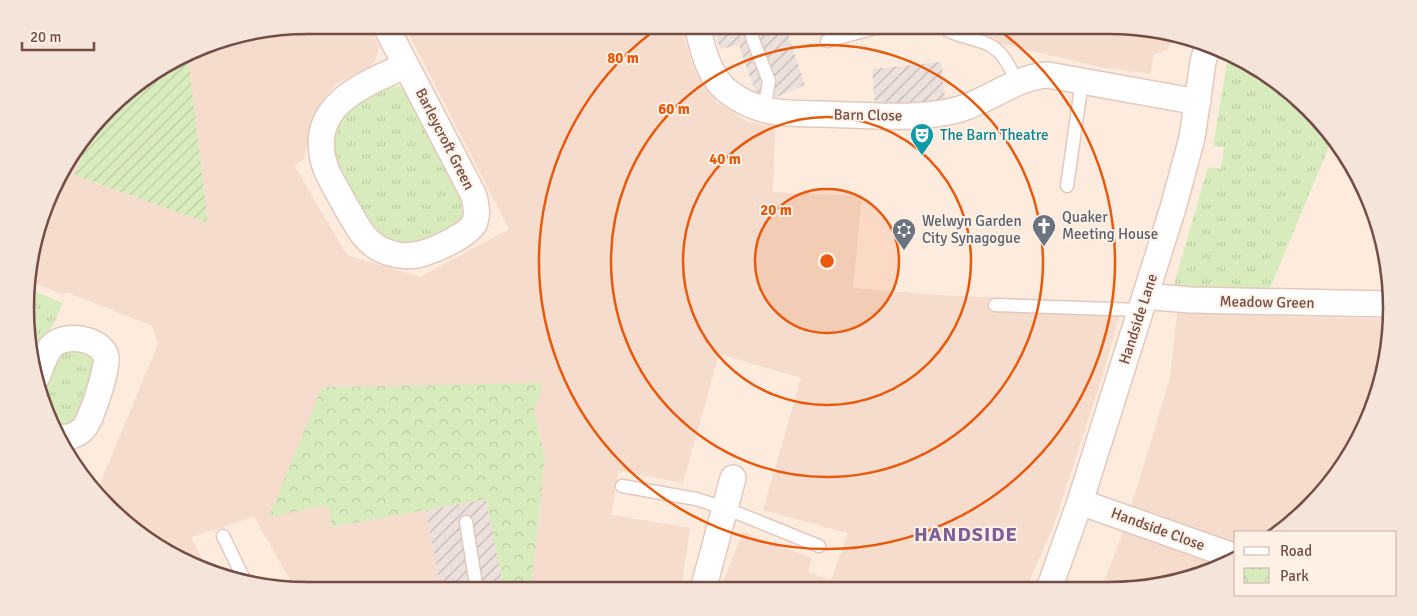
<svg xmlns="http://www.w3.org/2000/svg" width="1417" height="616" font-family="Signika,sans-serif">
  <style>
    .residential { fill: #f5dccd }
    .industrial { fill: url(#industrial-furrows) }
    .grass { fill: url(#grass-tufts) }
    .park { fill: url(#park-crowns) }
    .garden { fill: url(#garden-furrows) }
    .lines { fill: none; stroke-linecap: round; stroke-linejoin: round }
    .service-casing { stroke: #e3c8bd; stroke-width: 15 }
    .minor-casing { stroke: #e3c8bd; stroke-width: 28 }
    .service { stroke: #fff; stroke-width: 12 }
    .minor { stroke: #fff; stroke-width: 25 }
    .ring { fill: none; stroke: #e8590c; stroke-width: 2.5 }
    .labels { text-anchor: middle; stroke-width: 4; stroke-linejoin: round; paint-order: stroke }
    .street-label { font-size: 15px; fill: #744e46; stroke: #fff1e6 }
    .culture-label { font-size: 15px; fill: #0d838f; stroke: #fff1e6; text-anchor: start }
    .worship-label { font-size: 15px; fill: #5b616d; stroke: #fff1e6; text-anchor: start }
    .district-label { font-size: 20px; font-weight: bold; letter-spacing: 1px; fill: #7c6198; stroke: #fff1e6 }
    .rim { fill: none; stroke: #744e46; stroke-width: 2.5 }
    .centre { fill: #e8590c; stroke: #fff1e6; stroke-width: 2.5 }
    .ring-label { font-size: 15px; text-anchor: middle; font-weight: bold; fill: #e8590c; stroke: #fff1e6; stroke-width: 4; stroke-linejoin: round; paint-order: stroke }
  </style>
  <defs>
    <pattern id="industrial-furrows" width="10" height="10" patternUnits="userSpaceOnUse" patternTransform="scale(1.25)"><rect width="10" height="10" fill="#ebe0db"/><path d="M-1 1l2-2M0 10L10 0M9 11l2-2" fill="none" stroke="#c3b8b3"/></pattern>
    <pattern id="grass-tufts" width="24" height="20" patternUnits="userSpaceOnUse" patternTransform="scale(1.25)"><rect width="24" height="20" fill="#d8ebbd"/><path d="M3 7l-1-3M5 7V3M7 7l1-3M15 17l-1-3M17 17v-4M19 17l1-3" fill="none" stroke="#bdcba4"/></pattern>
    <pattern id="park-crowns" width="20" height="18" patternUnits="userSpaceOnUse" patternTransform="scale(1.25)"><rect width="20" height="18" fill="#d8ebbd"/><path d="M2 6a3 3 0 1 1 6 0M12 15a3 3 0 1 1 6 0" fill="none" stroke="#bdcba4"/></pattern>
    <pattern id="garden-furrows" width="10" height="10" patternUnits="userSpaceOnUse" patternTransform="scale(1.25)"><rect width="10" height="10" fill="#d8ebbd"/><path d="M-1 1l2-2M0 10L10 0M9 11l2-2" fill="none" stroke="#bdcba4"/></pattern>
  </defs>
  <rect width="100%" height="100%" fill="#fdecde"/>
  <path class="residential" d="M308,25H368L379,46L376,59L371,66L336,84L321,102L312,120L304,160L294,165L347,255L420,277L509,229L404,25H680L694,69L716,102L748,122L775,126L773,192L862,196L853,288L937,295L1123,303L1104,371L1054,525L1026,589L720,590L743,532L812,558L808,572L831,580L848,533L763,510L801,378L719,354L683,483L619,471L611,515L690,528L681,590H531L545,458L534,411L542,384L269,516L328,505L332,527L426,510L441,591H308L285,587L292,583L254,517L191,537L209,572L122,521L97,491L158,344L152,326L69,293L62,294L29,281L30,253L63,167L94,128L74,175L208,223L188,57L217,40Z
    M973,25H1109L1174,36L1168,49L1153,55L1151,74L1100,67L1003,44Z
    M1177,313L1388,319L1377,399L1344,465L1295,521L1278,532H1236V550L1129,513L1170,378Z
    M1126,525L1230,563L1146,589H1101Z"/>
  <path class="industrial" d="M713,25H785L805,85L772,99L757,97L739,45L720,49Z
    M941,62L945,98L951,102L875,106L872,69Z
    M486,499L504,590L441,591L426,510Z"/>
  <path class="grass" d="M1228,56L1296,95L1331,142L1268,293L1172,291L1208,167L1221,169L1224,147L1213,146Z
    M393,86L403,87L413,95L467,209L461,226L405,248L380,239L332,167L330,138L340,112L381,87Z
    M29,289L63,303L39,355L32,359L27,345Z
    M66,345L96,356L80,419L56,430L41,384Z"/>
  <path class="park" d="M543,383L534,411L545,458L531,590H504L486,499L332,527L328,505L269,517L322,387Z"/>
  <path class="garden" d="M188,57L208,223L74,175L94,128L122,95Z"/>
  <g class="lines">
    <g class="service-casing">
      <path id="service" d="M749,25L753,40L769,81L764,110
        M941,25C956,40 982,36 998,51C1007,59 1012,72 1017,82
        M827,41L886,25
        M1067,186L1082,81
        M995,305L1141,310
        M622,486L696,499L725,508L819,546
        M466,522L477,591
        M223,536L245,581"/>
    </g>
    <g class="minor-casing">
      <path id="minor" d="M385,25L474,196C476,205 478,213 475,222C470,234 439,248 427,252C416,256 402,257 390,253C365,246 357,225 345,205C337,189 324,172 322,153C314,101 369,83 406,65
        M697,25C702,45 706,68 721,85C731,96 748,105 763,109C782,115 804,113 823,114C865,115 920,121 960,109C991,100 1015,77 1048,75L1198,102
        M1145,296L1190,300L1390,304
        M38,375C41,367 45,354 51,347C63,332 102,338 106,357C108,368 91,422 83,429C77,435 67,439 59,437
        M1080,502L1236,557
        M1049,589L1080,502L1173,208L1192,138L1203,62L1208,45
        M703,590L733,478"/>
    </g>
    <use href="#service" class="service"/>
    <use href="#minor" class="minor"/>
  </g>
  <circle cx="827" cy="261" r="72" fill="#e8590c" fill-opacity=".12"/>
  <g class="ring">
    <circle cx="827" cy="261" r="72"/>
    <circle cx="827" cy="261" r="144"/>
    <circle cx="827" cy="261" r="216"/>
    <path d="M992 25A288 288 0 1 1 662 25"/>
  </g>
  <defs>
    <g id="theatre-pin" transform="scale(1.25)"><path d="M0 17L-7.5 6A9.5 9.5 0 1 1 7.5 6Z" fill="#0f9aa8" stroke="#fff1e6"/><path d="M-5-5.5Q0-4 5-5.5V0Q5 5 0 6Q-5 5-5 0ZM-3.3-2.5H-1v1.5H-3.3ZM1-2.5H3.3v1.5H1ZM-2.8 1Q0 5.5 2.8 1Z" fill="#fff"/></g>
    <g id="church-pin" transform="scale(1.25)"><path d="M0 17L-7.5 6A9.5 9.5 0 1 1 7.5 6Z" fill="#6b7280" stroke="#fff1e6"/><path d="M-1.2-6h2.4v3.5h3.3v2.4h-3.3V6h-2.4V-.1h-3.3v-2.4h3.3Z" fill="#fff"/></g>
    <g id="synagogue-pin" transform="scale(1.25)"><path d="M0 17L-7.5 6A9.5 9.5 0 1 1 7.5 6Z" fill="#6b7280" stroke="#fff1e6"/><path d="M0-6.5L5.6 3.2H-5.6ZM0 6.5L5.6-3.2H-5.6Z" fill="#fff"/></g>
  </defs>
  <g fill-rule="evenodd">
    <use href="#theatre-pin" x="922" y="135"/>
    <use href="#church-pin" x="1044" y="226"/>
    <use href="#synagogue-pin" x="904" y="230"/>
  </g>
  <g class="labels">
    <g class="street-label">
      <text transform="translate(868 115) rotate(1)" y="5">Barn Close</text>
      <text transform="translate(445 139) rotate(63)" y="5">Barleycroft Green</text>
      <text transform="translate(1267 302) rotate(1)" y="5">Meadow Green</text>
      <text transform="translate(1138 319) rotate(-72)" y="5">Handside Lane</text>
      <text transform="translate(1158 529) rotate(20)" y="5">Handside Close</text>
    </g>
    <g class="culture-label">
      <text x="940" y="140">The Barn Theatre</text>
    </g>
    <g class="worship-label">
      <text x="1062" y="222">Quaker<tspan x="1062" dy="17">Meeting House</tspan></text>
      <text x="922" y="226">Welwyn Garden<tspan x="922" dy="17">City Synagogue</tspan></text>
    </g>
    <g class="district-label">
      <text x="966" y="541">HANDSIDE</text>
    </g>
  </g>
  <path d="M0 0H1417V616H0ZM308 34H1109A274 274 0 0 1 1383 308V308A274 274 0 0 1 1109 582H308A274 274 0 0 1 34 308V308A274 274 0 0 1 308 34Z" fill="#f4e4d9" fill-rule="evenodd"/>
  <path class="rim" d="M308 34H1109A274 274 0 0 1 1383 308V308A274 274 0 0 1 1109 582H308A274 274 0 0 1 34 308V308A274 274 0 0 1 308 34Z"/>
  <circle cx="827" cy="261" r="8" class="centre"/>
  <g class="ring-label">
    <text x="623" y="63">80 m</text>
    <text x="674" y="114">60 m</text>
    <text x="725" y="164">40 m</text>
    <text x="776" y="215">20 m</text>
  </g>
  <rect x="1234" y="531" width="162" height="65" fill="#fff1e6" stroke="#c7b0a6"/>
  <rect x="1244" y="547" width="25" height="8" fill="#ffffff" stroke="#c7b0a6"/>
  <text x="1280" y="556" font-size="15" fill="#744e46">Road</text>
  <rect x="1244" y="568" width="25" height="15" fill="url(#park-crowns)" stroke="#c7b0a6"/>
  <text x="1280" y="581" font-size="15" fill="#744e46">Park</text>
  <path d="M22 42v8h72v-8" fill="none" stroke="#744e46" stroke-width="2.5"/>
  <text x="30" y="42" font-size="15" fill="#744e46" stroke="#fff1e6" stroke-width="4" paint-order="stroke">20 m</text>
</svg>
